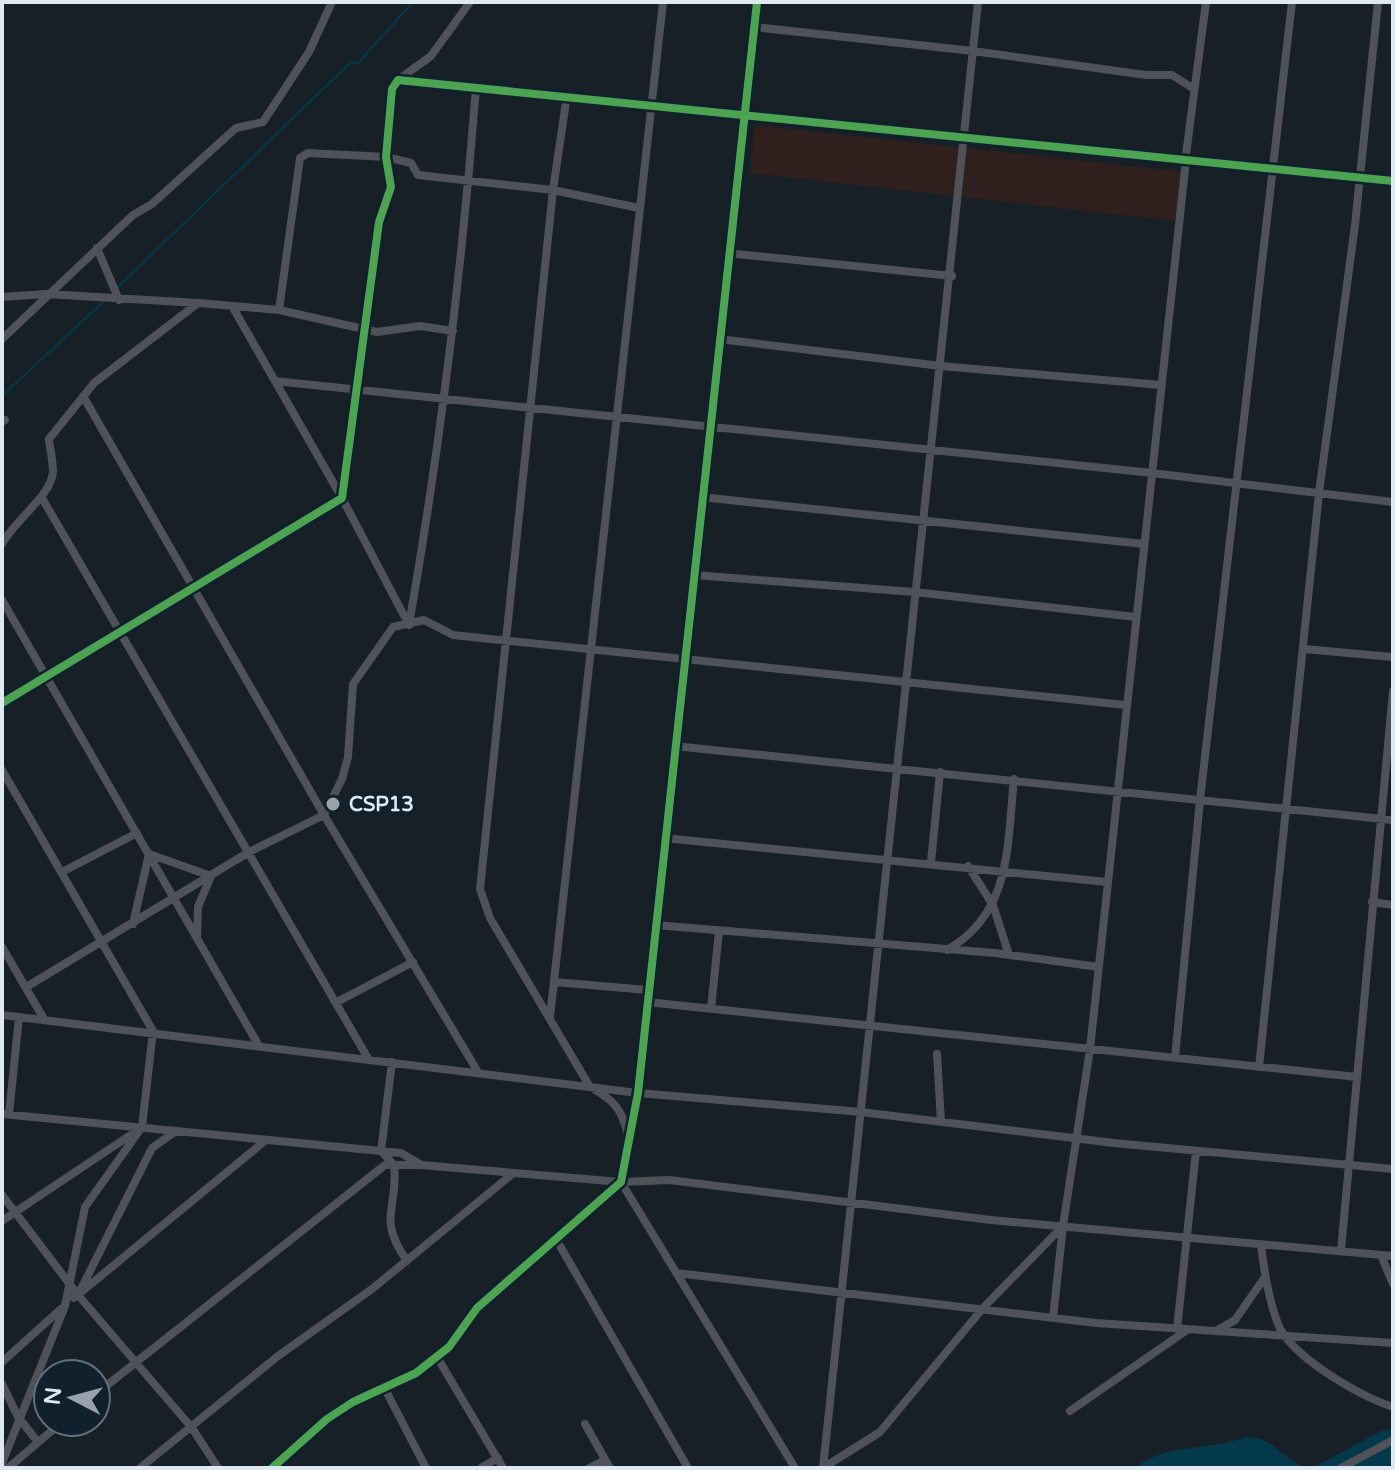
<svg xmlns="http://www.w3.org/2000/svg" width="1395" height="1470" font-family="'Varela Round',sans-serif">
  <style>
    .commercial { fill: #2f201e }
    .water { fill: #03394a }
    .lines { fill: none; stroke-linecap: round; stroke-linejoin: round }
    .stream { stroke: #03394a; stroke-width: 2 }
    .minor { stroke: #4f5259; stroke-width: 8 }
    .cycleway-casing { stroke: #11202d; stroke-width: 13 }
    .cycleway { stroke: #4ca352; stroke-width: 8 }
    .poi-dot { fill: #99a2ab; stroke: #11202d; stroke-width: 3 }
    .labels { text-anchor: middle; stroke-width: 8; stroke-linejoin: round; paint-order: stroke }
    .poi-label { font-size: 20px; font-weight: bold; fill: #dfe9f2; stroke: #11202d; text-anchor: start }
  </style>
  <rect width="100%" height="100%" fill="#171f27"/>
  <path class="commercial" d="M755,125L1186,172L1175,221L750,173Z"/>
  <path class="water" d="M1393,1429V1468H1312L1383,1430Z
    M1245,1437C1278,1438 1279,1459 1308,1468H1136C1165,1442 1208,1452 1245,1437Z"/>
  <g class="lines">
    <path class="stream" d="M117,288L351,62L358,63L413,2
      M2,396L104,301"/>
    <path class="minor" d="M754,27L973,51L1146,75H1172L1194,89
      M398,80L431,56L470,2
      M567,95L553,190L480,889L490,918L590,1087C614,1100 622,1109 628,1135
      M1185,162L1206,2
      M97,248L119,300
      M727,253L952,276
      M2,297L46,294L199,303L279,310L377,332L420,326L453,331
      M232,306L342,498L409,625
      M279,310L300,158L308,153L386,157L411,163L418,175L553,190L639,208
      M2,339L133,215L152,204L236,128L263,122L309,52L332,2
      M719,339L941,366L1161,385
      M275,381L1152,473L1393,502
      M83,396L324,815L478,1072
      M2,422L5,420
      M701,497L1144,544
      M42,498L369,1060
      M2,544C14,520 52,496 53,471C53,461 50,449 49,439L94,383L198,303
      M694,575L914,592L1136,617
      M2,600L259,1046
      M409,625C440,447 462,269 476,88
      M1304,649L1393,657
      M2,703L342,498L379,222L391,187L386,157L392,89L398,80L1393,181
      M674,746L1393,820
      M2,770L153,1031L142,1127L85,1207L65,1306L2,1463
      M664,838L1107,882
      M931,862L940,772
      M968,866L993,905L1009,955
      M62,872L137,833
      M1372,902L1393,905
      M133,924L149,854L211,876L198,907L197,938
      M655,925L995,953L1099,967
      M2,947L44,1019
      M947,950C1012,913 1007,845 1014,779
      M554,982L648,990
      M28,986L249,852L324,815L342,779L348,757L353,684L393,627L424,620L453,635L1126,705
      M337,1002L413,962
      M647,1002L1357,1077
      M711,1009L719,931
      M2,1015L638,1093L861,1112L1114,1143L1393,1169
      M550,1017L663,2
      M937,1054L941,1122
      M1175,1058L1200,800L1292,2
      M392,1062L381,1151L394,1165C399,1209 376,1217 407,1261
      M1259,1067L1319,493L1355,225L1378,2
      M2,1114L401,1153L420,1164
      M9,1114L19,1017
      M621,1182L795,1468
      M2,1195L78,1295L192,1428L218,1468
      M2,1221L138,1130
      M556,1239L688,1468
      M1261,1244C1264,1271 1268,1298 1278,1324C1291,1357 1360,1396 1393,1407
      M1341,1250L1393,691
      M1381,1255L1393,1284
      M677,1273L1096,1323L1393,1343
      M80,1291L152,1148L176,1131
      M74,1298L266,1140
      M1053,1318L1063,1226L1090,1049L1186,160
      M1177,1329L1196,1151
      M1216,1331L1235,1320L1265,1277
      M437,1357L503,1468
      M2,1362L61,1309
      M2,1384L18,1417L38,1442
      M385,1389L426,1468
      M96,1394L385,1165H421L621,1182L669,1180L991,1220L1393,1256
      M1070,1411L1187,1330
      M585,1424L610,1468
      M8,1468L62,1422
      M140,1468L278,1356L372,1289L511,1175
      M272,1468L327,1419L353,1402L416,1373L449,1347L477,1308L621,1182L638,1093L757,2
      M481,1468L498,1458
      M589,1468L605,1460
      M823,1468L978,2
      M823,1468L880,1432L983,1308L1063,1226
      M1341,1468L1393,1440"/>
    <g class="cycleway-casing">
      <path id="cycleway" d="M2,703L342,498L379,222L391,187L386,157L392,89L398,80L1393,181
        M272,1468L327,1419L353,1402L416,1373L449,1347L477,1308L621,1182L638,1093L757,2"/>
    </g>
    <use href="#cycleway" class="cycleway"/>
  </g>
  <circle class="poi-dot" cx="333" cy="804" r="8"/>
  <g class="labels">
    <g class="poi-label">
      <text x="349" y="811">CSP13</text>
    </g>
  </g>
  <rect width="1395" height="1470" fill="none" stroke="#dfe9f2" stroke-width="8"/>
  <g transform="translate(72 1398) rotate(276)"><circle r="38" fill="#11202d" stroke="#63707c" stroke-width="2"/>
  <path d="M0-6L14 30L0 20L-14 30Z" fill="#99a2ab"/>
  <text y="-12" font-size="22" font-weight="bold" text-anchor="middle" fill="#dfe9f2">N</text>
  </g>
</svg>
